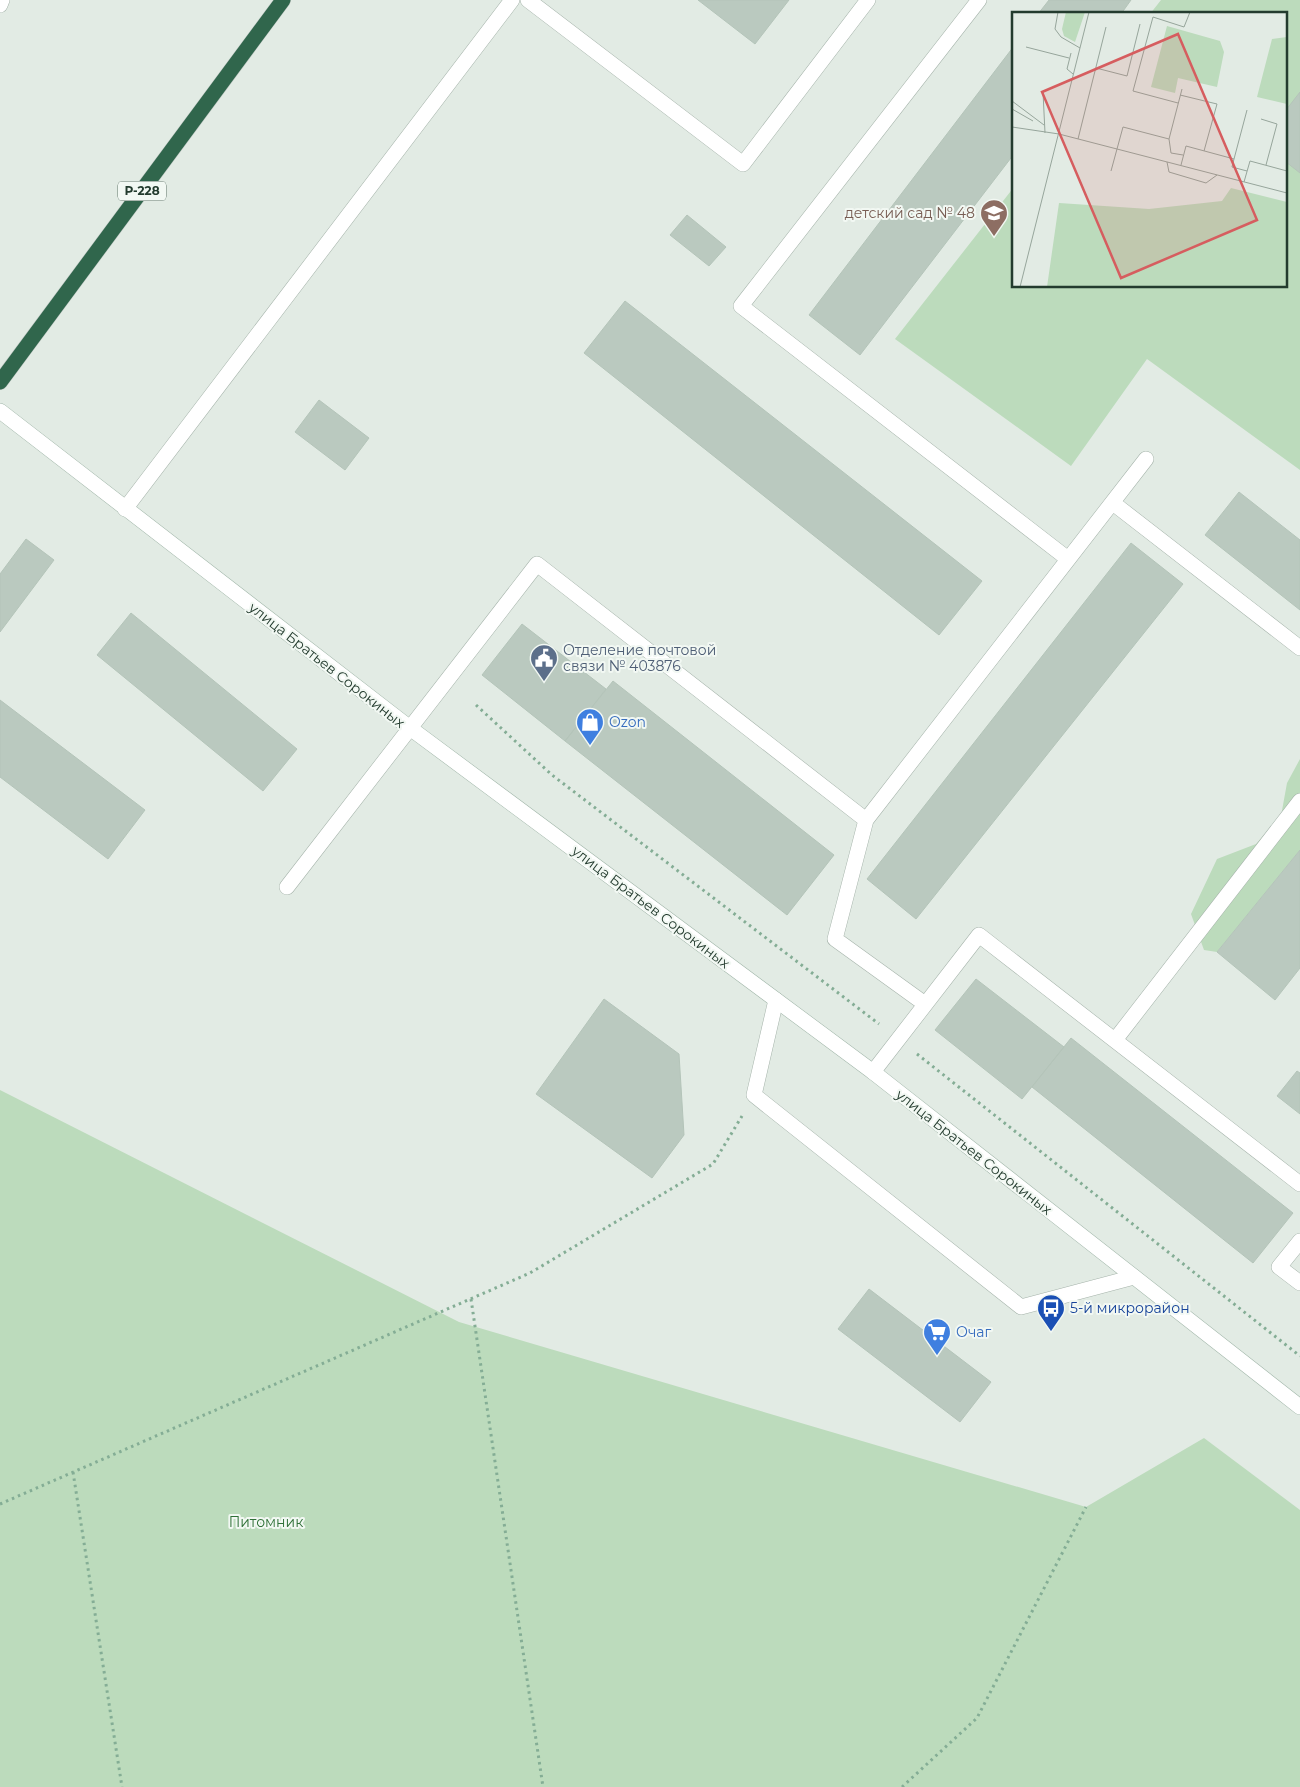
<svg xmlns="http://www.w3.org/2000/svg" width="1300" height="1787" font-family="Montserrat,sans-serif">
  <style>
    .green { fill: #bcdbbc }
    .building { fill: #bac9bf; stroke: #b4c4b9 }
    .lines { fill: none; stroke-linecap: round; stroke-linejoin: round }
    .lane-casing { stroke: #a5b3aa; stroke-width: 16 }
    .secondary-casing { stroke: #a1b6a9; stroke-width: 16 }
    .highway-casing { stroke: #c1c8c4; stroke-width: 16 }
    .path { stroke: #84ad95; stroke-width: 3; stroke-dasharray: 2.5 4; stroke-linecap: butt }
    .lane { stroke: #fff; stroke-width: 15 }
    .secondary { stroke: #fff; stroke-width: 15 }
    .highway { stroke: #30664c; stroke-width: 15 }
    .labels { text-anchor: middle; stroke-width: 4; stroke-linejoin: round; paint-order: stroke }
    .shield { fill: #f2f8f3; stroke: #617469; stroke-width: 1 }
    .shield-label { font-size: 12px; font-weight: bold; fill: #233b2e }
    .education-label { font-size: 14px; fill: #785e54; stroke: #f2f8f3; text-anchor: end }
    .service-label { font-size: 14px; fill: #4e5e75; stroke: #f2f8f3; text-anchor: start }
    .street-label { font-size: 14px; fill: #233b2e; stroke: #f2f8f3 }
    .shop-label { font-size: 14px; fill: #366cbe; stroke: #f2f8f3; text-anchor: start }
    .transit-label { font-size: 14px; fill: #164399; stroke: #f2f8f3; text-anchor: start }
    .park-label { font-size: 14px; fill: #2f7037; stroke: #f2f8f3 }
    .inset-road { fill: none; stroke: #96a59b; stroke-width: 1 }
    .view { fill: #d65d5f; fill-opacity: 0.15; stroke: #d65d5f; stroke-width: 2.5 }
    .inset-edge { fill: none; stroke: #233b2e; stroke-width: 2.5 }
  </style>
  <rect width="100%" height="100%" fill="#e2ebe4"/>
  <path class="green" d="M1161,0H1300V470L1147,359L1071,466L895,339L1014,187V286H1286V14H1150Z
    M1300,759V850L1217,952L1204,950L1191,914L1217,859L1256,844L1281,816L1287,783Z
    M0,1090L459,1322L1086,1507L1204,1438L1300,1510V1787H0Z"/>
  <path class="building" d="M698,0H789L755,44Z
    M1049,0H1131L1121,14H1038Z
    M1014,46V154L860,355L809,315Z
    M1300,92V173L1286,162V110Z
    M687,215L726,247L709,266L670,235Z
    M625,301L982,581L939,635L584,353Z
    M319,400L369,438L345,470L295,432Z
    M1239,492L1300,540V610L1205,535Z
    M26,539L54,560L0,632V574Z
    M1131,543L1183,584L916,919L867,879Z
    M131,613L297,749L263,791L97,655Z
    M522,624L606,689L565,741L482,675Z
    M613,681L834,855L787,915L565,741Z
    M0,700L145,810L108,859L0,777Z
    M1300,850V968L1275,1000L1217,952Z
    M976,979L1064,1047L1022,1099L935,1030Z
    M604,999L679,1054L684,1135L652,1178L536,1094Z
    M1071,1038L1293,1213L1253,1263L1032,1087Z
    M1297,1071L1300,1073V1114L1277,1096Z
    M869,1289L991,1382L960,1422L838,1329Z"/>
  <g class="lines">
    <g class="lane-casing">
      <path id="lane" d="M528,0L743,164L868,0
        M979,0L741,306L1068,559
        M0,5L2,0
        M1113,503L1300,648
        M125,509L512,0
        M866,820L835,939L925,1004
        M287,887L537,564L866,820L1146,459
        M776,1000L754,1095L1021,1307L1134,1277
        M1115,1040L1300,801
        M873,1072L979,935L1300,1184
        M1300,1241L1279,1267L1300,1283"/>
    </g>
    <g class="secondary-casing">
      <path id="secondary" d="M0,411L410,728L873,1072L1300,1407"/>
    </g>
    <g class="highway-casing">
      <path id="highway" d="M0,382L283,0"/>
    </g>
    <path class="path" d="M476,705L552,775L879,1024
      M917,1054L1300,1356
      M471,1299L543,1787
      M73,1472L122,1787
      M0,1504L530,1273L713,1164L742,1116
      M902,1787L977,1718L1086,1507"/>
    <use href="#lane" class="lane"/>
    <use href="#secondary" class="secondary"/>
    <use href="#highway" class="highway"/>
  </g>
  <defs>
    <g id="school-pin" transform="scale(1.4375)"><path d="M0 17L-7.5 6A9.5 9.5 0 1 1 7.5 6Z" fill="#8d6e63" stroke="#f2f8f3"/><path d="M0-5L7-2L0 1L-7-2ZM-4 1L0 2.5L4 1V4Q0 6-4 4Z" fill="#fff"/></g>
    <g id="civic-pin" transform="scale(1.4375)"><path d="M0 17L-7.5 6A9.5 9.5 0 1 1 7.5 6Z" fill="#5c6f8a" stroke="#f2f8f3"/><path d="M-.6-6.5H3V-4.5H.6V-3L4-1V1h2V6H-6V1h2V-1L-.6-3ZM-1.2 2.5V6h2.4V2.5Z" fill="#fff"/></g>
    <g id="shop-pin" transform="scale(1.4375)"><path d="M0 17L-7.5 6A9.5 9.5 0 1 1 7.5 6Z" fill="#3f7fe0" stroke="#f2f8f3"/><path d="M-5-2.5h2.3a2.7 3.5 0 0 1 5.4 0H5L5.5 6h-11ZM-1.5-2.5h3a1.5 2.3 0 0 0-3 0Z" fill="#fff"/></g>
    <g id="bus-pin" transform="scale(1.4375)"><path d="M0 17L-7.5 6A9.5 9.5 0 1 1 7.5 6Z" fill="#1a4fb4" stroke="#f2f8f3"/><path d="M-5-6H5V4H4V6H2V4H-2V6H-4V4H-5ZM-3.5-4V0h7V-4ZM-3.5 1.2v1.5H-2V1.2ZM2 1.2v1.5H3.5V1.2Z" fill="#fff"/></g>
    <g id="supermarket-pin" transform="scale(1.4375)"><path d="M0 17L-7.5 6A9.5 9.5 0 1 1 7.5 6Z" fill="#3f7fe0" stroke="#f2f8f3"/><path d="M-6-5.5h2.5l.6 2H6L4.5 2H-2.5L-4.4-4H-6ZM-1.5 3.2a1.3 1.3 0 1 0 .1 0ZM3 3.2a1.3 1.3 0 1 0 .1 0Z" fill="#fff"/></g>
  </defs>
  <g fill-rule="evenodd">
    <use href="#school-pin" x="994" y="213"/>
    <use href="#civic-pin" x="544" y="658"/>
    <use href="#shop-pin" x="590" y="722"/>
    <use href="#bus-pin" x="1051" y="1308"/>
    <use href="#supermarket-pin" x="937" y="1332"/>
  </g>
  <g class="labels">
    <rect class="shield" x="118" y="181.5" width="48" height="19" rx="4"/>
    <g class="shield-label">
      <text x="142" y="195">Р-228</text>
    </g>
    <g class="education-label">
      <text x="975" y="218">детский сад № 48</text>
    </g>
    <g class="service-label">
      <text x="563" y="655">Отделение почтовой<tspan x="563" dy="16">связи № 403876</tspan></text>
    </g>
    <g class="street-label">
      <text transform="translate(327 665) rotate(38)" y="5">улица Братьев Сорокиных</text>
      <text transform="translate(651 907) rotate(37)" y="5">улица Братьев Сорокиных</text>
      <text transform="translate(974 1152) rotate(38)" y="5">улица Братьев Сорокиных</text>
    </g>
    <g class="shop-label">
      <text x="609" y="727">Ozon</text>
      <text x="956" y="1337">Очаг</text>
    </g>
    <g class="transit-label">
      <text x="1070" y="1313">5-й микрорайон</text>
    </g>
    <g class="park-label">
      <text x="266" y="1527">Питомник</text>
    </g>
  </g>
  <g transform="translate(1012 12)">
    <rect width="275" height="275" fill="#e2ebe4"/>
    <path d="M54,0H73L63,30L52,24L50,17ZM155,14L208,29L212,40L205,75L166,66L163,81L139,75ZM275,25V92L245,85L260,27ZM219,176L275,190V275H35L47,191L137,197L210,189Z" fill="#bcdbbc"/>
    <path class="inset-road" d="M46,0L43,17L49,25L68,36M14,35L57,46M59,41L55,57L61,62M84,56L115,64L128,12M31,80L33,121M168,83L205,92L192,139M0,89L32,113M166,91L121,79L141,5L172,15L178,0M0,97L21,109M249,107L265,112L254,153M0,115L47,122L275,181M66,127L94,15M157,127L159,141L171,143M222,147L220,155L235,159M155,150L157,160L194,171L205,163M169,153L174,134L222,147L235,98M99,159L111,115L157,127L170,77M232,170L238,149L275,159M8,275L77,0"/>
    <path class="view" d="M166,22L245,208L109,266L30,80Z"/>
    <rect width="275" height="275" class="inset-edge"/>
  </g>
</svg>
